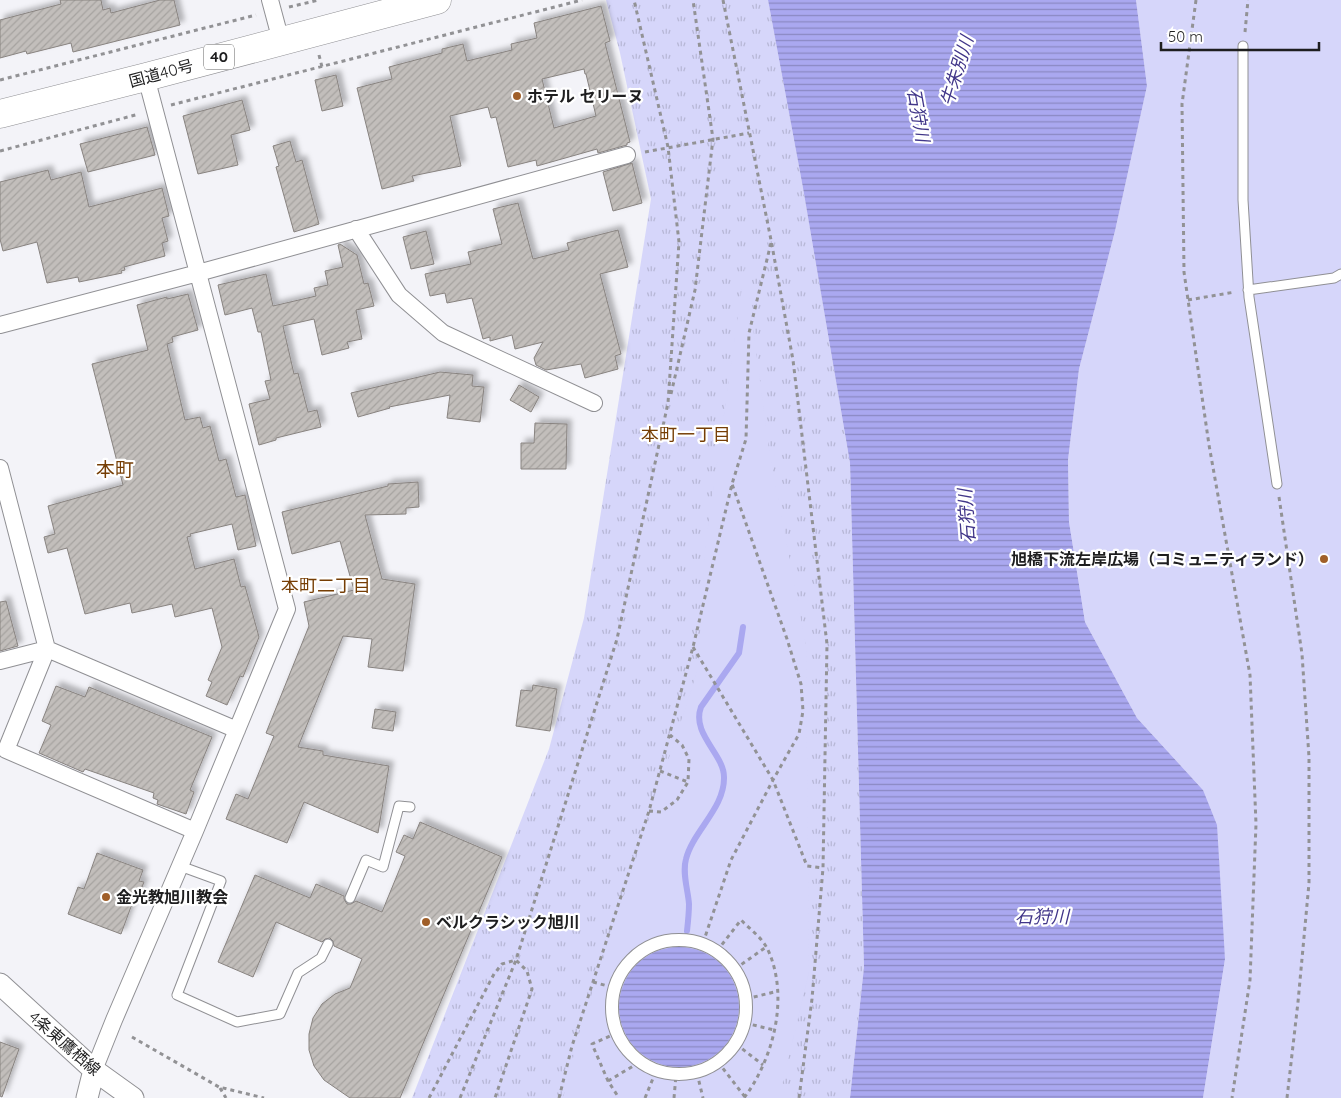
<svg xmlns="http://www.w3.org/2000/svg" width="1341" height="1098" font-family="Quicksand,'Noto Sans JP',sans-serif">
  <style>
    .grass { fill: url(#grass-tufts) }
    .park { fill: #d6d6fa }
    .water { fill: url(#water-rules) }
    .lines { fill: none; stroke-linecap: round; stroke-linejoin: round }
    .stream { stroke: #aaa8f0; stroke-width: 6 }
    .building { fill: url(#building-hatch); stroke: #888380; fill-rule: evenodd; filter: url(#shadow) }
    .service-casing { stroke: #909094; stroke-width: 11 }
    .pedestrian-casing { stroke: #909094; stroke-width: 14 }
    .minor-casing { stroke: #909094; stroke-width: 18 }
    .tertiary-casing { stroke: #909094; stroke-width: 23 }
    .trunk-casing { stroke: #909094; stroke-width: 29 }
    .path { stroke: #929295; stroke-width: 3; stroke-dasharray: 4 4; stroke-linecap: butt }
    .service { stroke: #fff; stroke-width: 9 }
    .pedestrian { stroke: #fff; stroke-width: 12 }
    .minor { stroke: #fff; stroke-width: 16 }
    .tertiary { stroke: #fff; stroke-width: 21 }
    .trunk { stroke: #fff; stroke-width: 28 }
    .poi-dot { fill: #a05f29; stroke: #fff; stroke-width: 2 }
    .labels { text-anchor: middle; stroke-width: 4.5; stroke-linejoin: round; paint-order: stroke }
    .shield { fill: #fff; stroke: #626262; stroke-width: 1 }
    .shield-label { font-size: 15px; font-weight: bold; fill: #1e1e1f }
    .street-label { font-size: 16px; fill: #1e1e1f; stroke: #fff }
    .poi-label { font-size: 16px; font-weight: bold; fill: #1e1e1f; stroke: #fff; text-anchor: start }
    .water-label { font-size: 18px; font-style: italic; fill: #413689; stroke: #fff }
    .neighbourhood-label { font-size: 18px; fill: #763e05; stroke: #fff }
    .quarter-label { font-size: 19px; fill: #763e05; stroke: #fff }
  </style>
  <defs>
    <pattern id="grass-tufts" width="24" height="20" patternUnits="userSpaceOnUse" patternTransform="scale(1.25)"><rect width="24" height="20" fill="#d6d6fa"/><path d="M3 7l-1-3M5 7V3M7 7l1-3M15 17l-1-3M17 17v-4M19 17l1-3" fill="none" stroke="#b7b7d6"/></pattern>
    <pattern id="water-rules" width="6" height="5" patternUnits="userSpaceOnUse" patternTransform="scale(1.25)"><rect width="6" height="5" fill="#aaa8f0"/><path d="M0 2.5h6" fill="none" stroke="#8a88c2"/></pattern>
    <pattern id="building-hatch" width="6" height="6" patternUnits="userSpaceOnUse" patternTransform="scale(1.25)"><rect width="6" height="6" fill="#c2bebb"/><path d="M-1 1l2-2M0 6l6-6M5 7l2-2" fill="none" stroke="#a6a3a0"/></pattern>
    <filter id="shadow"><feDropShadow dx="4.5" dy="-4.5" stdDeviation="2.5" flood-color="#0004"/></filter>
  </defs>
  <rect width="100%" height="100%" fill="#f3f3f8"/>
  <path class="grass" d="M606,0H768L803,188L850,463L864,967L850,1098H412L549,749L584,618L651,199L620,53Z"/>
  <path class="park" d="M1136,0H1341V1098H1203L1225,959L1203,790L1137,718L1085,622L1069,522L1068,460L1079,369L1115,231L1147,86Z
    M745,266L769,450L806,646L809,972L779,1098H563L580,1030L698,669L705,548Z"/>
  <path class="water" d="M768,0H1136L1147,86L1115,231L1079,369L1068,460L1069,522L1085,622L1137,718L1203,790L1217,825L1225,959L1203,1098H850L864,967L850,463L803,188Z
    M619 1007a60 60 0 1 1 120 0a60 60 0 1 1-120 0Z"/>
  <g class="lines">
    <path class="stream" d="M687,931C688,922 689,913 689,904C688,890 682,873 686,859C693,831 725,808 724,777C724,754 691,734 701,707L739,653L743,627"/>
  </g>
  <path class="building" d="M60,0H101L103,10L110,8L111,13L160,0H174L180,25L73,52L71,43L27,54L26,51L0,58V20L61,4Z
    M601,6L610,41L605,43L630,142L627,143V145L598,153L597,149L537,166L536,160L508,167L496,117L491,118L488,107L450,116L461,166L412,176L414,181L382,189L357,88L392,79L389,67L442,53V49L463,44L467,61L512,50L511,44L537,38L534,23ZM584,69L585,74H586L596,116L554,128L542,79Z
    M336,75L343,106L322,111L315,80Z
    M242,100L250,130L231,135L238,165L198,174L183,116Z
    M147,127L155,155L88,172L80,144Z
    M290,141L296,162L302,160L319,224L294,232L276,167L279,166L273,146Z
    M632,163L642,203L613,211L603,172Z
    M48,170L51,180L81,172L89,207L162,188L169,216L162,218L168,241L162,243L165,256L124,267L125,270L121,271L122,273L79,282L78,277L47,283L37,242L3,251L0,239V182Z
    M518,203L533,259L569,250L567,243L618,230L628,267L600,274L621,354L615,356L618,369L585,378L581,364L546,370L536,365L534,358L543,342L515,349L512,335L490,341V337L483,339L472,298L447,303L445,293L430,296L425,274L471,264L468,252L502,244L493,209Z
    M426,231L434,264L411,269L403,237Z
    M340,244L357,255L364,284L368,283L374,306L356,310L362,339L347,342L349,348L322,355L314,319L283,326L294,374L298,373L308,412L317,410L321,427L276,438V440L259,445L249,404L270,399L265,381L271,380L261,332H258L252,308L225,315L218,285L266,274L273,306L316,296L314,288L328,285L325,271L343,267L338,245Z
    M188,294L198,330L172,337L173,342L167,344L185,420L200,417L203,428L210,426L219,461L226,459L236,497L245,495L256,546L238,550L232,524L190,534L191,536L187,537L195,569L234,559L241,587L245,586L259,637L243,677L240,676L227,705L206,696L212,682L208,680L222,647L212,608L175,617L172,604L132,613L130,603L85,614L67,548L48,553L44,537L55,534L48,506L123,485L92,364L148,350L137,305L167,297V299Z
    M440,372L473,375L472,386L484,387L480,422L447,418L450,395L389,407L390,408L358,417L351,393Z
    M519,385L539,397L531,412L510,400Z
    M535,423L567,424L566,469H521V443H534Z
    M418,482L419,507L406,508V514L365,515L382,579L415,584L403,671L368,667L372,639L343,636L298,747L323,751V755L389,766L378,833L304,802L287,843L226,819L236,794L248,799L274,736L266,733L309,626L304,602L354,590L340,541L292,554L282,512L388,486V484Z
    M6,601L18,646L0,651V602Z
    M533,685L557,689L550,731L516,726L521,690L532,691Z
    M56,686L85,697L89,687L212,737L190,790L194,792L186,814L157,804L158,800L153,798L154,793L85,769L83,772L39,753L51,725L42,721Z
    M375,709L396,712L393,731L372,728Z
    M420,822L502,857L400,1098H350L324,1080L314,1066L309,1050V1034L313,1018L322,1004L335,994L350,988L362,959L334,946L333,941L330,938L325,939L322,942L276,922L253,977L218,962L255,875L310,898L316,884L344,896V899L347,904H351L356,901L382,912L405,856L396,852L404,835L413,839Z
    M97,853L143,870L139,881L144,882L135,905L132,904L121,934L68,914L78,887L84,889Z
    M0,1042L19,1049L2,1097L0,1096Z"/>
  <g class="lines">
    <g class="service-casing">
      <path id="service" d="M1243,46V200L1249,297L1277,484
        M1248,290L1334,278L1341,274
        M180,866L221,881L177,995L237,1022L280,1014L298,973L321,958L328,944
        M350,898L366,860L383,867L399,806L410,807"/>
    </g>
    <g class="pedestrian-casing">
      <path id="pedestrian" d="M612 1007a67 67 0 1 1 134 0a67 67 0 1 1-134 0Z"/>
    </g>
    <g class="minor-casing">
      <path id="minor" d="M270,0L281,41
        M356,229L399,295L443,333L594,403
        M0,325L198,273L627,155
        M0,468L47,649L6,750L195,831
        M0,661L47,649L237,730
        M94,1070L114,1020L195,831L287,609L146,77"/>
    </g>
    <g class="tertiary-casing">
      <path id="tertiary" d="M0,984L94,1070L133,1098
        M87,1098L94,1070"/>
    </g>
    <g class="trunk-casing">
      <path id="trunk" d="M0,114L146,77L437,0"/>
    </g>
    <path class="path" d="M723,0L771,240L793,360L827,644L823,868L812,999L799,1098
      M1196,0L1182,104L1184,272L1209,445L1250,675L1256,824L1250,980L1232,1098
      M289,7L319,0
      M1245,32L1248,0
      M319,55L322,67
      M0,80L256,15
      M171,105L582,0
      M0,151L139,114
      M645,152L749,133
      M1188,300L1235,292
      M671,394L695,290L713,139L693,0
      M1279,497L1302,654L1309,757V883L1298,1002L1287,1098
      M693,647L773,780L807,866L823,868
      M660,771L688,782
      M649,811L661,812L677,800L688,782L689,759L682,745L670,735
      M703,943L731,860L773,780L799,734L803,711L801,684L787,639L732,484
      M717,951L741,920C750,929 761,937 767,948C790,995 774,1058 744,1098
      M735,969L766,947
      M593,982L615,988
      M746,999L778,991
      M745,1023L774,1030
      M617,1033L592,1044L608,1081L619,1098
      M132,1037L219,1087L264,1098
      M736,1044L763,1065
      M718,1062L745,1097
      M697,1073L703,1098
      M608,1081L640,1062
      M220,1088L226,1098
      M429,1098L494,974L502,964L516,960L527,971L532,989L495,1098
      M460,1098L516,960L617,639L668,403L679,242L668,147L634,0
      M559,1098L572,1046L649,811L693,647L732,484L746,439L749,333L771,243
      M645,1098L656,1071
      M674,1098L676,1075"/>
    <use href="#service" class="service"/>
    <use href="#pedestrian" class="pedestrian"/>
    <use href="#minor" class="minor"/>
    <use href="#tertiary" class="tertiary"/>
    <use href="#trunk" class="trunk"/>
  </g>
  <g class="poi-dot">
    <circle cx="517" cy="96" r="5"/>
    <circle cx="1324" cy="559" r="5"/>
    <circle cx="106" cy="897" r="5"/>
    <circle cx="426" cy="922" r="5"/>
  </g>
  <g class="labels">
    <rect class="shield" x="204" y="44.5" width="30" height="25" rx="4"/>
    <g class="shield-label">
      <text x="219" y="62">40</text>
    </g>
    <g class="street-label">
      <text transform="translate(161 73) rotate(-15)" y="6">国道40号</text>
      <text transform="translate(65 1043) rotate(41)" y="6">4条東鷹栖線</text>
    </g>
    <g class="poi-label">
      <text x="527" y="102">ホテル セリーヌ</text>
      <text x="1314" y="565" text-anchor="end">旭橋下流左岸広場（コミュニティランド）</text>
      <text x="116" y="903">金光教旭川教会</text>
      <text x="436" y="928">ベルクラシック旭川</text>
    </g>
    <g class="water-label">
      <text transform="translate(957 71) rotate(-73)" y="6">牛朱別川</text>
      <text transform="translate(918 115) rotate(80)" y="6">石狩川</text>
      <text transform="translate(967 516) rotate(-94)" y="6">石狩川</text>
      <text x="1042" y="923">石狩川</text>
    </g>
    <g class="neighbourhood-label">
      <text x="686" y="441">本町一丁目</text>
      <text x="326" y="592">本町二丁目</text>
    </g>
    <g class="quarter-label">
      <text x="115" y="476">本町</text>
    </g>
  </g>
  <path d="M1161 42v8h158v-8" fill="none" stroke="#1e1e1f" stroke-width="2.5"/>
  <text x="1168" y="42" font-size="15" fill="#1e1e1f" stroke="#ffffff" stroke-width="4" paint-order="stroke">50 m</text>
</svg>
